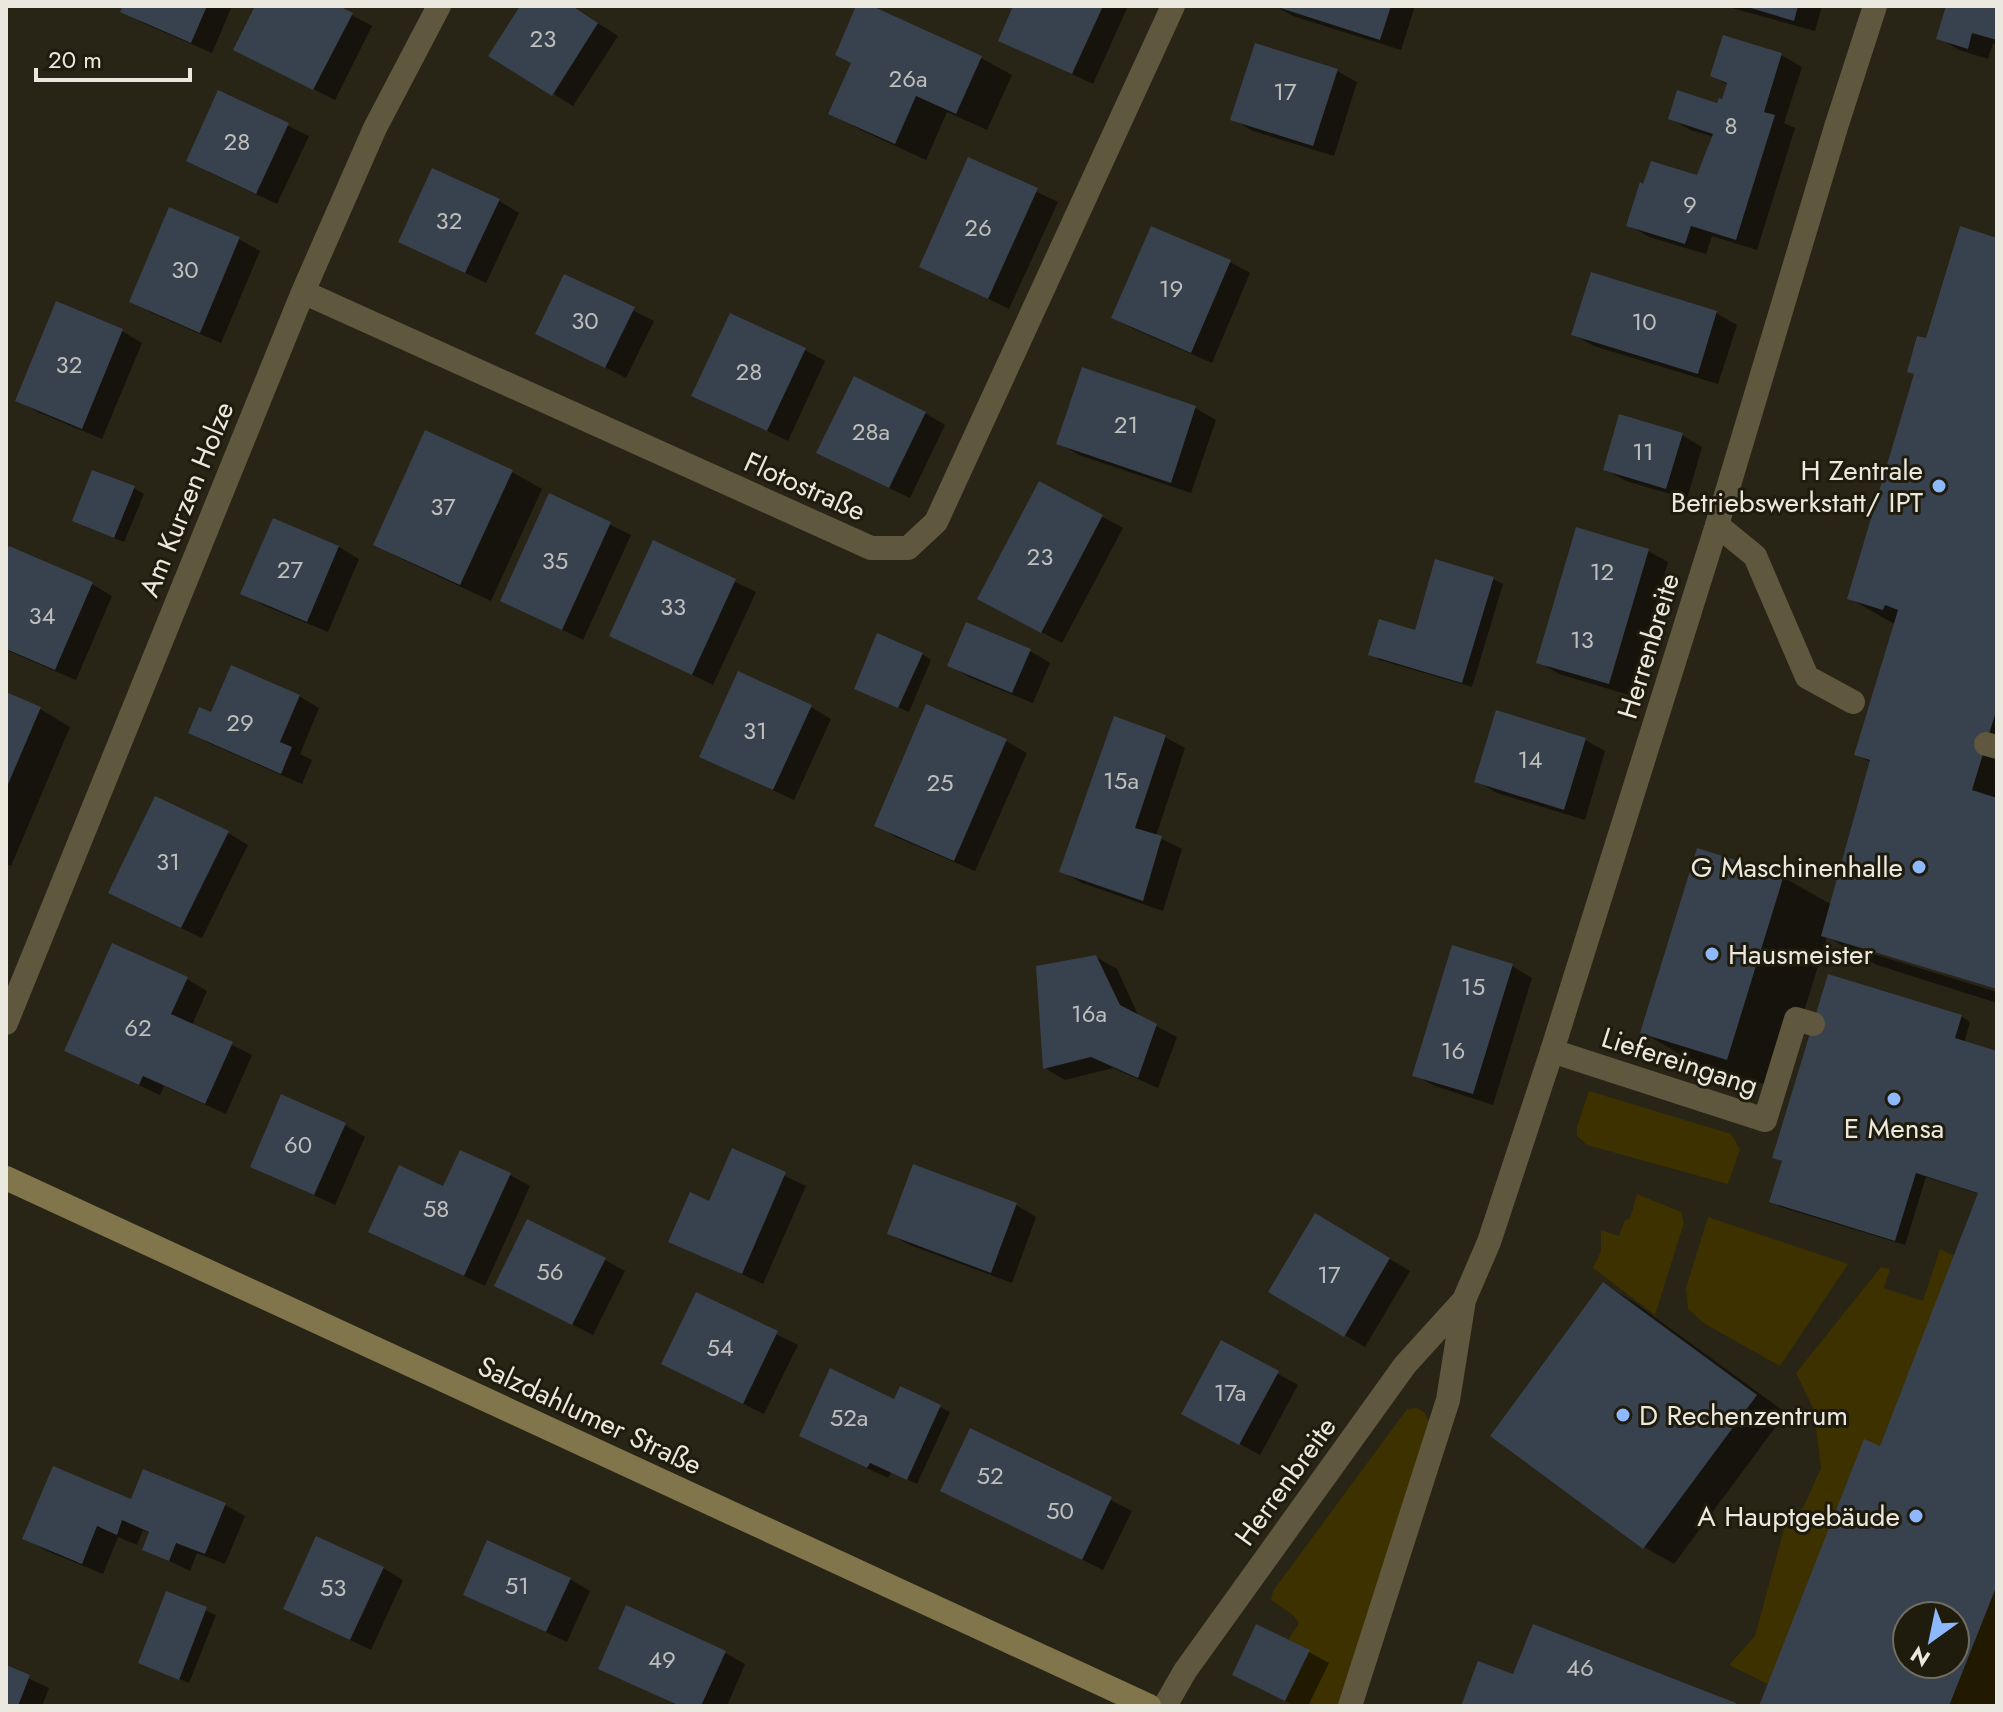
<svg xmlns="http://www.w3.org/2000/svg" width="2003" height="1712" font-family="Jost,sans-serif">
  <style>
    .green { fill: #3e3100 }
    .shadow { fill: #0007; fill-rule: evenodd }
    .building { fill: #38414e; fill-rule: evenodd }
    .lines { fill: none; stroke-linecap: round; stroke-linejoin: round }
    .lane { stroke: #5f583f; stroke-width: 24 }
    .street { stroke: #5f583f; stroke-width: 24 }
    .secondary { stroke: #81754b; stroke-width: 24 }
    .poi-dot { fill: #8db9fc; stroke: #1f1b0d; stroke-width: 3 }
    .labels { text-anchor: middle; stroke-width: 6; stroke-linejoin: round; paint-order: stroke }
    .number-label { font-size: 24px; fill: #bebebb }
    .poi-label { font-size: 28px; fill: #ebe8df; stroke: #1f1b0d; text-anchor: end }
    .street-label { font-size: 28px; fill: #ebe8df; stroke: #1f1b0d }
  </style>
  <rect width="100%" height="100%" fill="#282416"/>
  <path class="green" d="M1589,1091L1731,1134L1740,1149L1728,1184L1587,1145L1577,1136V1127Z
    M1637,1194L1681,1212L1684,1223L1655,1315L1593,1268L1601,1251V1230L1619,1236L1625,1220L1630,1219Z
    M1708,1217L1848,1264L1780,1366L1705,1324L1688,1309L1686,1288Z
    M1940,1249L1955,1256L1880,1446L1864,1440L1768,1684L1729,1665L1755,1636L1785,1525L1804,1506L1821,1468L1814,1410L1796,1373L1881,1267L1890,1269L1884,1288L1923,1301Z
    M1417,1408L1425,1413L1429,1422L1344,1706H1298L1285,1701L1310,1650L1288,1640L1299,1623L1293,1615L1271,1600L1273,1591L1407,1409Z
    M1997,1585V1706H1949Z"/>
  <path class="shadow" d="M125,6H232L212,53L143,23L123,11Z
    M257,6H335L372,26L335,100L256,60Z
    M522,6H571L618,36L573,106L491,55Z
    M859,6H867L981,58L1012,75L987,130L947,112L926,160L861,130L830,113L853,63Z
    M1015,6H1128L1093,84L1000,40Z
    M1275,6H1415L1401,50L1293,16Z
    M1725,6H1822L1815,31Z
    M1949,6H1997V44L1993,43L1988,59L1959,50L1939,38Z
    M1781,55L1802,67L1784,123L1795,128L1757,250L1712,236L1706,254L1649,237L1629,225L1698,178L1714,137L1690,130L1670,118L1718,105L1723,101L1728,85L1712,76Z
    M1337,71L1357,82L1334,156L1253,131L1233,119Z
    M219,93L309,136L277,204L208,172Z
    M969,160L1058,202L1009,309L921,266Z
    M499,201L519,213L486,283L400,241Z
    M170,210L239,239L260,251L221,343L152,313L131,302Z
    M1997,240V988L1871,949L1870,953L1997,992V1003L1877,965L1827,937L1780,1089L1695,1063L1642,1032L1783,877L1832,905L1872,763L1856,754L1896,625L1849,598L1927,341Z
    M1230,262L1250,273L1212,363L1134,329L1114,318Z
    M1592,275L1716,313L1737,325L1718,384L1594,346L1573,334Z
    M565,276L654,321L626,378L537,333Z
    M122,331L142,343L102,439L38,412L17,400Z
    M805,350L825,361L788,441L694,395Z
    M1195,408L1216,420L1191,493L1079,455L1059,443Z
    M925,413L945,425L910,498L839,464Z
    M1682,435L1702,447L1687,499L1626,481L1605,469Z
    M512,472L542,489L491,601L406,561L375,544Z
    M1040,483L1123,528L1062,643L1000,610Z
    M134,488L144,494L124,542L84,526Z
    M550,495L631,535L583,640L502,600Z
    M274,520L339,547L359,559L328,632L263,605L243,593Z
    M654,543L756,592L713,685L611,635Z
    M1648,551L1668,562L1629,695L1559,674L1539,662Z
    M6,557L92,584L112,596L76,680L6,650Z
    M1493,579L1503,584L1472,687L1380,660L1371,654L1416,632Z
    M967,624L1030,651L1050,663L1033,703L969,677L949,665Z
    M922,654L931,660L909,712L856,689Z
    M6,695L40,709L70,727L11,866L6,864Z
    M299,696L319,708L300,754L312,760L302,784L211,744L191,733L212,715Z
    M811,707L831,719L794,800L701,756Z
    M927,707L1006,741L1027,753L975,871L896,837L876,825Z
    M1165,737L1185,748L1156,836L1182,849L1163,911L1082,883L1062,871Z
    M1585,740L1605,751L1585,820L1497,793L1477,781Z
    M228,833L248,845L202,938L131,904Z
    M1096,957L1117,969L1139,1017L1177,1037L1158,1088L1113,1068L1065,1080L1045,1068Z
    M1512,966L1532,978L1493,1105L1435,1086L1414,1075Z
    M187,979L207,991L192,1025L252,1055L226,1114L164,1086L160,1095L87,1061Z
    M1961,1016L1970,1022L1964,1043L1997,1053V1706H1761L1882,1449L1980,1194L1926,1177L1905,1245L1781,1207L1771,1201L1783,1162L1775,1157ZM1907,1616H1955V1664H1907Z
    M345,1125L365,1137L335,1205L252,1166Z
    M733,1151L806,1186L763,1284L671,1241L710,1203Z
    M510,1175L530,1186L485,1286L370,1232L444,1189Z
    M1016,1205L1036,1217L1012,1283L910,1245L890,1234Z
    M1315,1215L1410,1271L1365,1347L1271,1291Z
    M605,1260L625,1271L593,1335L517,1297Z
    M1604,1284L1634,1302L1786,1413L1674,1564L1644,1547Z
    M697,1295L798,1345L764,1414L684,1375Z
    M1222,1343L1298,1385L1260,1455L1204,1425Z
    M901,1389L950,1412L917,1484L891,1472L888,1478L822,1447L896,1401Z
    M971,1431L1132,1511L1103,1570L963,1501Z
    M132,1501L225,1505L245,1516L225,1564L197,1553L190,1571L145,1549L151,1534L143,1530L137,1545L118,1537L103,1574L45,1550L25,1538Z
    M383,1568L403,1580L371,1650L306,1619Z
    M570,1579L590,1591L567,1642L466,1594Z
    M167,1594L216,1615L189,1683L140,1662Z
    M1309,1652L1329,1663L1308,1706H1296L1255,1686Z
    M725,1653L745,1664L727,1706H679L600,1668Z
    M6,1668L49,1688L42,1706H6Z"/>
  <path class="building" d="M123,6H207L191,43L120,12Z
    M255,6H339L353,13L313,90L233,50Z
    M520,6H572L598,23L552,96L488,56Z
    M856,6H872L982,56L956,114L916,96L895,144L828,114L851,63L835,55Z
    M1013,6H1103L1072,74L998,41Z
    M1274,6H1391L1380,40Z
    M1744,6H1798L1794,21Z
    M1946,6H1997V40L1972,33L1968,49L1936,39Z
    M1723,35L1782,53L1764,112L1775,115L1736,240L1691,226L1685,244L1626,226L1640,182L1643,184L1651,161L1697,175L1713,134L1668,119L1677,90L1717,103L1719,98L1722,99L1727,83L1710,76Z
    M1255,43L1338,69L1313,146L1230,120Z
    M218,90L289,123L256,194L186,161Z
    M968,157L1038,188L988,299L919,267Z
    M432,168L500,199L465,273L398,242Z
    M169,207L240,237L200,333L129,302Z
    M1151,226L1231,260L1191,353L1111,318Z
    M1960,226L1997,238V708L1972,790L1997,798V989L1821,936L1870,760L1854,755L1898,610L1885,605L1883,610L1847,599L1914,374L1907,372L1917,336L1926,338Z
    M1591,272L1717,311L1698,374L1571,335Z
    M564,274L635,307L605,368L535,334Z
    M56,301L123,329L82,429L15,401Z
    M730,313L806,348L767,431L691,396Z
    M1082,367L1196,406L1171,483L1056,444Z
    M854,376L926,412L889,488L816,453Z
    M1619,414L1683,433L1666,489L1603,470Z
    M425,430L513,470L460,585L373,545Z
    M92,470L135,486L114,538L72,521Z
    M1039,481L1103,515L1041,633L977,599Z
    M549,493L611,522L562,630L500,601Z
    M273,518L339,546L307,622L240,594Z
    M1576,527L1649,549L1609,684L1536,663Z
    M653,540L736,579L692,675L609,636Z
    M9,546L93,582L55,670L6,649V552Z
    M1435,559L1494,577L1462,683L1368,655L1379,619L1415,630Z
    M966,622L1031,649L1012,693L947,666Z
    M877,633L923,653L898,708L854,689Z
    M231,665L300,695L280,742L292,747L281,774L188,733L199,707L211,712Z
    M738,671L812,705L773,790L699,757Z
    M6,692L41,707L6,789Z
    M926,704L1007,739L954,861L874,826Z
    M1496,710L1586,738L1564,810L1474,782Z
    M1114,716L1166,735L1135,828L1162,836L1143,901L1059,872Z
    M155,796L229,831L181,928L108,893Z
    M1697,848L1784,875L1727,1060L1640,1033Z
    M112,943L188,977L171,1014L233,1042L205,1104L143,1076L139,1085L64,1051Z
    M1452,945L1513,964L1473,1094L1412,1076Z
    M1096,955L1120,1005L1157,1024L1138,1078L1091,1057L1043,1069L1036,966Z
    M1828,974L1962,1015L1955,1038L1997,1051V1585L1949,1706H1759L1864,1439L1880,1446L1978,1193L1916,1173L1895,1241L1769,1202L1782,1161L1772,1158ZM1907,1616H1955V1664H1907Z
    M281,1094L346,1123L314,1195L250,1167Z
    M732,1148L786,1172L742,1274L668,1242L690,1192L709,1201Z
    M460,1150L511,1173L464,1276L368,1232L399,1165L443,1186Z
    M913,1164L1017,1203L991,1273L887,1234Z
    M1315,1213L1390,1258L1344,1337L1268,1292Z
    M527,1219L606,1258L572,1325L494,1286Z
    M1603,1282L1757,1395L1643,1549L1490,1436Z
    M696,1292L778,1331L743,1404L661,1364Z
    M1221,1340L1279,1371L1239,1445L1181,1414Z
    M830,1368L894,1399L900,1386L941,1405L907,1480L870,1463L867,1468L799,1436Z
    M970,1428L1112,1497L1082,1560L940,1491Z
    M53,1466L131,1499L143,1469L226,1503L205,1554L176,1543L169,1561L142,1550L149,1532L122,1520L117,1535L97,1526L82,1564L22,1539Z
    M316,1536L384,1567L350,1640L283,1609Z
    M487,1540L571,1578L546,1632L463,1595Z
    M166,1591L207,1607L179,1680L138,1663Z
    M626,1605L726,1651L701,1706H680L598,1669Z
    M1256,1624L1310,1650L1285,1701L1232,1675Z
    M1533,1624L1736,1703L1735,1706H1461L1478,1661L1513,1674Z
    M6,1665L30,1675L18,1706H6Z"/>
  <g class="lines">
    <path class="lane" d="M1717,525L1755,556L1807,677L1853,702
      M1986,744L1997,747
      M1552,1051L1765,1120L1796,1019L1813,1024"/>
    <path class="street" d="M303,292L871,548H908L936,522L1173,6
      M6,1023L303,292L375,128L439,6
      M1165,1706L1185,1671L1405,1365L1464,1300
      M1350,1706L1448,1400L1464,1300L1489,1242L1552,1051L1717,525L1836,127L1875,6"/>
    <path class="secondary" d="M6,1178L1149,1706"/>
  </g>
  <g class="poi-dot">
    <circle cx="1939" cy="486" r="8"/>
    <circle cx="1919" cy="867" r="8"/>
    <circle cx="1712" cy="954" r="8"/>
    <circle cx="1894" cy="1099" r="8"/>
    <circle cx="1623" cy="1415" r="8"/>
    <circle cx="1916" cy="1516" r="8"/>
  </g>
  <g class="labels">
    <g class="number-label">
      <text x="543" y="47">23</text>
      <text x="908" y="87">26a</text>
      <text x="1285" y="100">17</text>
      <text x="1731" y="134">8</text>
      <text x="237" y="150">28</text>
      <text x="1690" y="213">9</text>
      <text x="449" y="229">32</text>
      <text x="978" y="236">26</text>
      <text x="185" y="278">30</text>
      <text x="1171" y="297">19</text>
      <text x="585" y="329">30</text>
      <text x="1644" y="330">10</text>
      <text x="69" y="373">32</text>
      <text x="749" y="380">28</text>
      <text x="1126" y="433">21</text>
      <text x="871" y="440">28a</text>
      <text x="1643" y="460">11</text>
      <text x="443" y="515">37</text>
      <text x="1040" y="565">23</text>
      <text x="555" y="569">35</text>
      <text x="290" y="578">27</text>
      <text x="1602" y="580">12</text>
      <text x="673" y="615">33</text>
      <text x="42" y="624">34</text>
      <text x="1582" y="648">13</text>
      <text x="240" y="731">29</text>
      <text x="755" y="739">31</text>
      <text x="1530" y="768">14</text>
      <text x="1121" y="789">15a</text>
      <text x="940" y="791">25</text>
      <text x="168" y="870">31</text>
      <text x="1473" y="995">15</text>
      <text x="1089" y="1022">16a</text>
      <text x="138" y="1036">62</text>
      <text x="1453" y="1059">16</text>
      <text x="298" y="1153">60</text>
      <text x="436" y="1217">58</text>
      <text x="550" y="1280">56</text>
      <text x="1329" y="1283">17</text>
      <text x="720" y="1356">54</text>
      <text x="1230" y="1401">17a</text>
      <text x="849" y="1426">52a</text>
      <text x="990" y="1484">52</text>
      <text x="1060" y="1519">50</text>
      <text x="517" y="1594">51</text>
      <text x="333" y="1596">53</text>
      <text x="662" y="1668">49</text>
      <text x="1580" y="1676">46</text>
    </g>
    <g class="poi-label">
      <text x="1923" y="480">H Zentrale<tspan x="1923" dy="32">Betriebswerkstatt/ IPT</tspan></text>
      <text x="1903" y="877">G Maschinenhalle</text>
      <text x="1728" y="964" text-anchor="start">Hausmeister</text>
      <text x="1894" y="1138" text-anchor="middle">E Mensa</text>
      <text x="1639" y="1425" text-anchor="start">D Rechenzentrum</text>
      <text x="1900" y="1526">A Hauptgebäude</text>
    </g>
    <g class="street-label">
      <text transform="translate(805 486) rotate(24)" y="10">Flotostraße</text>
      <text transform="translate(186 499) rotate(-68)" y="10">Am Kurzen Holze</text>
      <text transform="translate(1648 646) rotate(-73)" y="10">Herrenbreite</text>
      <text transform="translate(1680 1061) rotate(18)" y="10">Liefereingang</text>
      <text transform="translate(590 1415) rotate(25)" y="10">Salzdahlumer Straße</text>
      <text transform="translate(1285 1481) rotate(-54)" y="10">Herrenbreite</text>
    </g>
  </g>
  <rect width="2003" height="1712" fill="none" stroke="#ebe8df" stroke-width="16"/>
  <g transform="translate(1931 1640) rotate(213)"><circle r="38" fill="#1f1b0d" stroke="#716d61" stroke-width="2"/>
  <path d="M0-6L14 30L0 20L-14 30Z" fill="#8db9fc"/>
  <text y="-12" font-size="22" font-weight="bold" text-anchor="middle" fill="#ebe8df">N</text>
  </g>
  <path d="M36 68v12h154v-12" fill="none" stroke="#ebe8df" stroke-width="4"/>
  <text x="48" y="68" font-size="24" fill="#ebe8df" stroke="#1f1b0d" stroke-width="6" paint-order="stroke">20 m</text>
</svg>
